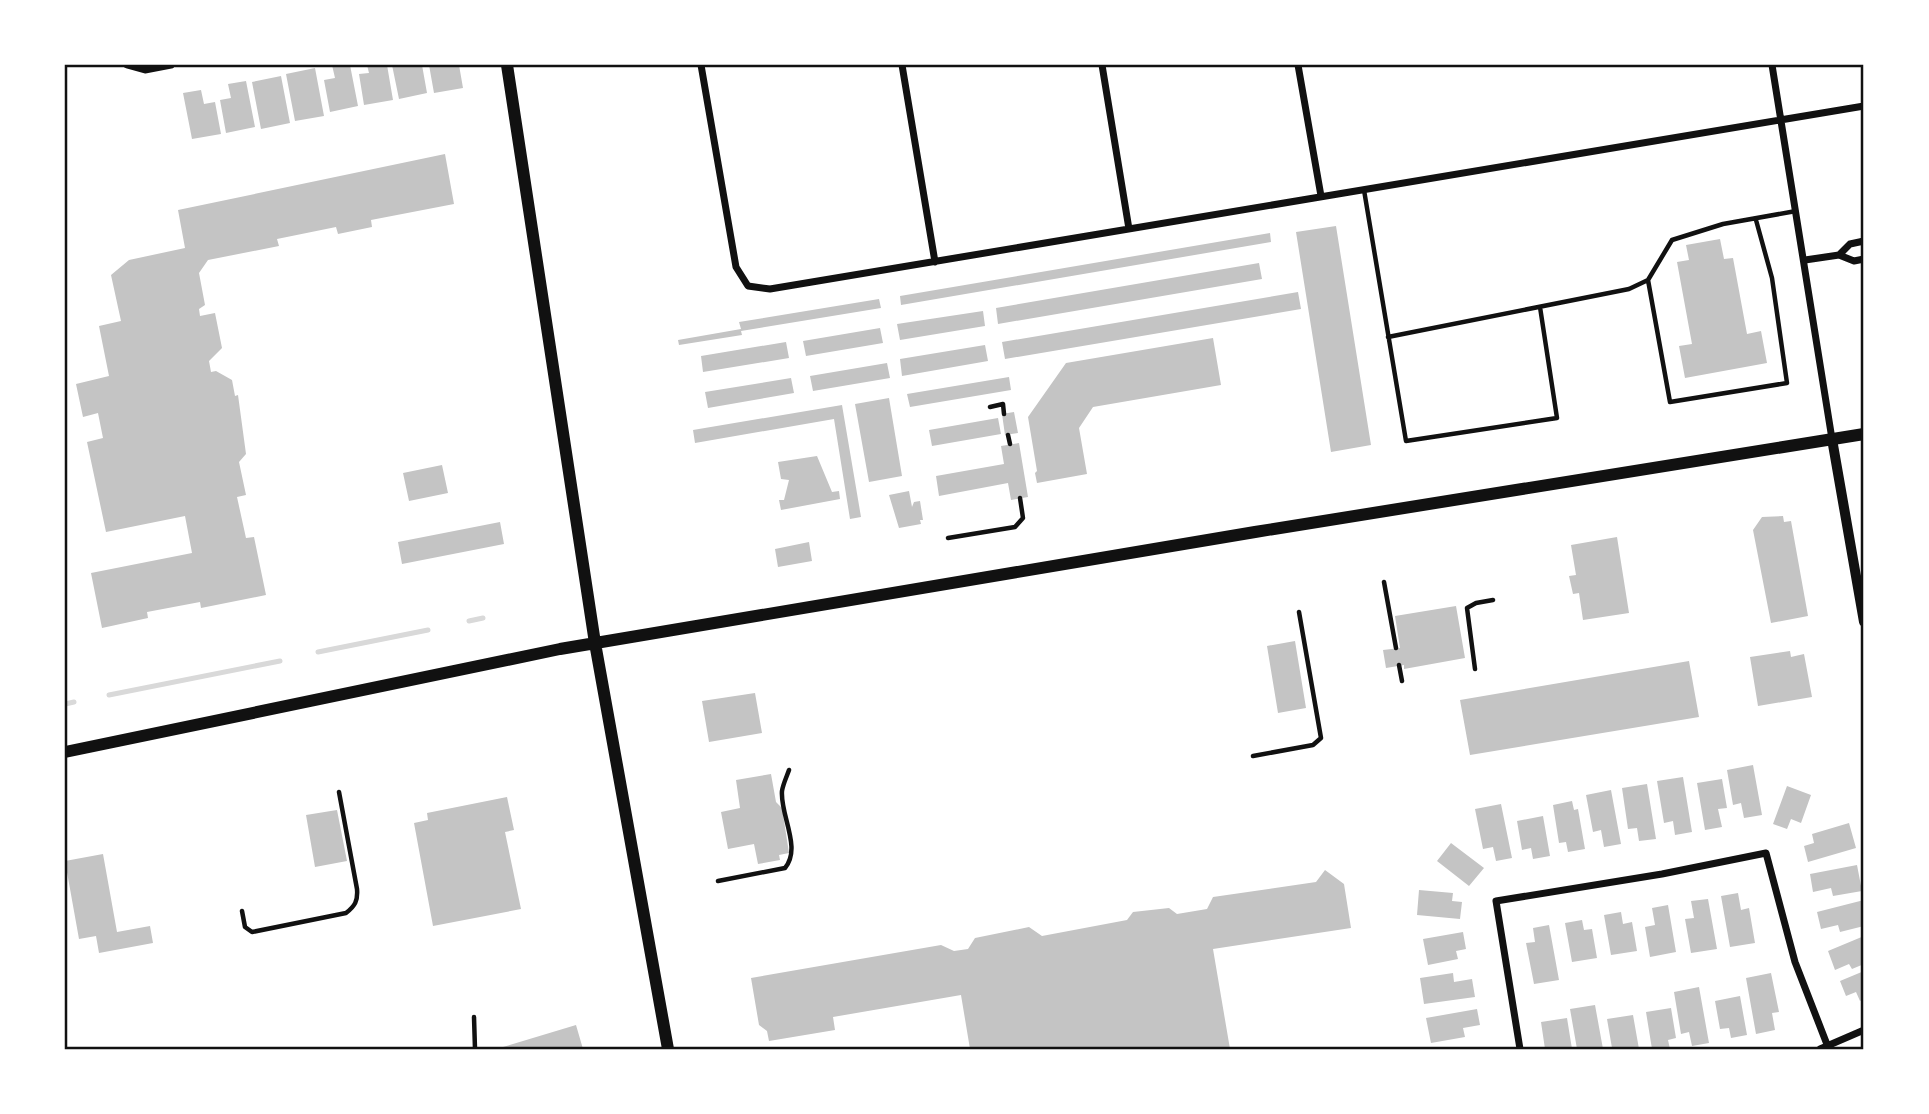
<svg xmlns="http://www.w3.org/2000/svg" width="1929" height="1114" font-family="Helvetica,sans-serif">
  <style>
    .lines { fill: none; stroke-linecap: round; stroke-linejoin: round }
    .stream { stroke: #d9d9d9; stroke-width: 5 }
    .building { fill: #c4c4c4 }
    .service { stroke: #111; stroke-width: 4.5 }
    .minor { stroke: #111; stroke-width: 7 }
    .tertiary { stroke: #111; stroke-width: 10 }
    .secondary { stroke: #111; stroke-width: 12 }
    .neatline { fill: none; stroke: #111; stroke-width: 2.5 }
  </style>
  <rect width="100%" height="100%" fill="#fff"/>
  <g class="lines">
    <path class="stream" d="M469,621L483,618
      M318,652L428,630
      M109,695L280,661
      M65,704L74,702"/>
  </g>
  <path class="building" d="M332,65H350L358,106L330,112L324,80L335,78Z
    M367,65H387L393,100L364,105L359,74L369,73Z
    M392,65H422L427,93L399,99Z
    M429,65H459L463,88L434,93Z
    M315,68L324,116L295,121L286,74Z
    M281,76L290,123L261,129L252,82Z
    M246,81L255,127L226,133L220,100L231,98L228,84Z
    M201,90L204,104L215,102L221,134L192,139L183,93Z
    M445,154L454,204L371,220L372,227L338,234L336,227L277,239L279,246L208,260L199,273L205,305L199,309L200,316L215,313L222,348L209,361L211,372L216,371L232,380L235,396L238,395L246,454L239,462L246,495L237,497L246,538L254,537L266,595L201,608L200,602L147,612L148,618L102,628L91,573L192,553L185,516L106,532L87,442L103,438L98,413L83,417L76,384L109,376L99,326L121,321L111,275L129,260L185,248L178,210Z
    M1336,226L1371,445L1331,452L1296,232Z
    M1270,233L1271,242L901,305L900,296Z
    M1720,239L1724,259L1733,258L1747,334L1761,331L1767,363L1685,378L1679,346L1692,344L1677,262L1689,260L1686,245Z
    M1259,263L1262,279L998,324L996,308Z
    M1298,292L1301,309L1005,359L1002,342Z
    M879,299L881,308L741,331L742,335L679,345L678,340L741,329L739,322Z
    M983,311L985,326L900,340L897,324Z
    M880,328L883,343L806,356L803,341Z
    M1213,338L1221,385L1093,407L1079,428L1087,474L1037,483L1035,473L1037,471L1028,417L1066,363Z
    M786,342L789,358L703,372L701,356Z
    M985,345L988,361L902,376L900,359Z
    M887,363L890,378L813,391L810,376Z
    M1009,377L1011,390L910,407L907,394Z
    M791,378L794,393L708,408L705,392Z
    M889,398L902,476L869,482L855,404Z
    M842,405L861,517L850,519L834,419L695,443L693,430Z
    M1014,412L1018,433L1005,435L1002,414Z
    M998,418L1001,434L932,446L929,430Z
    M1019,443L1028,497L1011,500L1008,483L939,496L936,476L1004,464L1001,446Z
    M817,456L832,492L839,491L840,499L781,510L779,500H784L789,480L781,479L778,462Z
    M442,465L448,493L409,501L403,473Z
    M909,491L912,507L914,502L920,501L923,520H920L921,524L899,528L889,495Z
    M1783,516L1784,522L1791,521L1808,616L1771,623L1753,530L1762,517Z
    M500,522L504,544L402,564L398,542Z
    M1617,537L1629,613L1583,620L1579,593L1573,594L1569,576L1576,575L1571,545Z
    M809,542L812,561L778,567L775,549Z
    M1456,606L1465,658L1404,669V665L1386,668L1383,650L1400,648L1395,616Z
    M1295,641L1306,708L1278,713L1267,646Z
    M1790,651L1791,657L1804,654L1812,697L1758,706L1750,657Z
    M1689,661L1699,717L1470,755L1460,700Z
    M755,693L762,733L709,742L702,701Z
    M1753,765L1762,815L1744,818L1741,803L1733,805L1727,770Z
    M771,774L776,802L782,808L789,853L779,855L780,860L758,864L754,844L728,849L721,812L740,808L736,780Z
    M1683,777L1692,832L1675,835L1673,821L1664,823L1657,781Z
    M1722,779L1727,808L1718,809L1722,827L1705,830L1697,783Z
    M1647,784L1656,839L1639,841L1637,828L1628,829L1622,788Z
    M1787,786L1811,795L1801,823L1791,819L1787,829L1773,824Z
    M1611,790L1621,844L1604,847L1601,830L1593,832L1586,795Z
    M507,797L514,830L505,832L521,909L433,926L414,823L428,820L427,813Z
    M1572,801L1574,810L1578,809L1585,849L1568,852L1566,842L1559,843L1553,805Z
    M1501,804L1512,858L1496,861L1493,847L1483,849L1475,809Z
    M337,810L347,861L315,867L306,815Z
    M1543,816L1550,856L1533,859L1531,848L1522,850L1517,821Z
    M1849,823L1856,848L1808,862L1804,846L1814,843L1812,834Z
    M1451,843L1484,868L1469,886L1437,861Z
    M103,854L117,932L150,926L153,943L99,953L96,936L79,939L65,861Z
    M1857,865L1862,891L1833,896L1831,888L1813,892L1810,874Z
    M1325,870L1344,884L1351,928L1213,949L1230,1049H970L961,995L833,1017L835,1030L769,1041L767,1031L759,1025L751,978L941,945L954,951L968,949L975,938L1029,927L1042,936L1127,920L1133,912L1169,908L1177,914L1207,909L1213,897L1316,882Z
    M1419,890L1453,893L1452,901L1462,902L1460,919L1417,915Z
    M1738,893L1741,910L1749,908L1755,943L1730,947L1721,896Z
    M1708,899L1717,949L1691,953L1685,919L1694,918L1691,901Z
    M1864,900V926L1840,932L1838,925L1821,929L1817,912Z
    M1668,905L1676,952L1650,957L1645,927L1655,925L1652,908Z
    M1621,912L1623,924L1632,922L1637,951L1611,955L1604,915Z
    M1582,920L1584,930L1592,929L1597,958L1572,962L1565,923Z
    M1549,925L1559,980L1534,984L1526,943L1535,942L1533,928Z
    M1463,932L1466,949L1456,951L1458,959L1428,965L1423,939Z
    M1864,936V964L1852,969L1849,964L1835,970L1828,951Z
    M1864,971V999L1860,1001L1856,992L1846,996L1840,981Z
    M1453,973L1454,982L1472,979L1475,997L1424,1004L1420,978Z
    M1771,973L1779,1012L1772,1013L1775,1030L1756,1034L1746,978Z
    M1699,987L1709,1043L1692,1046L1689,1032L1681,1034L1674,992Z
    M1740,996L1747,1035L1731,1038L1729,1028L1720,1029L1715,1001Z
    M1595,1005L1603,1049H1577L1570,1009Z
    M1671,1008L1676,1038L1668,1040L1670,1049H1652L1646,1012Z
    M1477,1009L1480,1025L1463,1028L1465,1037L1431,1043L1426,1018Z
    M1633,1015L1639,1049L1612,1048L1607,1019Z
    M1567,1018L1572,1049H1545L1541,1022Z
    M576,1025L583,1049H504L503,1047Z"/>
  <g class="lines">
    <path class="service" d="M1364,190L1406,441L1557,418L1540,307
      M1648,280L1670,402L1787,383L1772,278L1756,220
      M1388,337L1629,289L1648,280L1672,240L1723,224L1796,211
      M990,407L1003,404L1004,414
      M1008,435L1010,444
      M948,538L1015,527L1023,518L1020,498
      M1384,582L1396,648
      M1399,665L1402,681
      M1475,669L1467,608L1476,603L1493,600
      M1253,756L1313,745L1321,738L1299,612
      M718,881L785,868C802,848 780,815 782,791C783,784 787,776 789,770
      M242,911L245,927L252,932L346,913C355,906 358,901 357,889L339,792
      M474,1017L475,1049"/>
    <path class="minor" d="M127,65L145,70L171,65
      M701,65L736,267L748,286L770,289L1864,106
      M902,65L935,262
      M1102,65L1129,229
      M1298,65L1321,196
      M1772,65L1832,439
      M1839,255L1850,244L1864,241
      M1805,260L1839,255L1854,261L1864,259
      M1520,1049L1496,901L1662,874L1766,853L1795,962L1828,1047
      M1820,1049L1864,1030"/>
    <path class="tertiary" d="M1832,439L1864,622"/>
    <path class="secondary" d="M507,65L595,643L668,1049
      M65,752L560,649L1255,532L1864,434"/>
  </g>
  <rect width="1929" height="1114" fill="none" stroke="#ffffff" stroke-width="133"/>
  <rect x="66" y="66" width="1796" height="982" class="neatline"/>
</svg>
